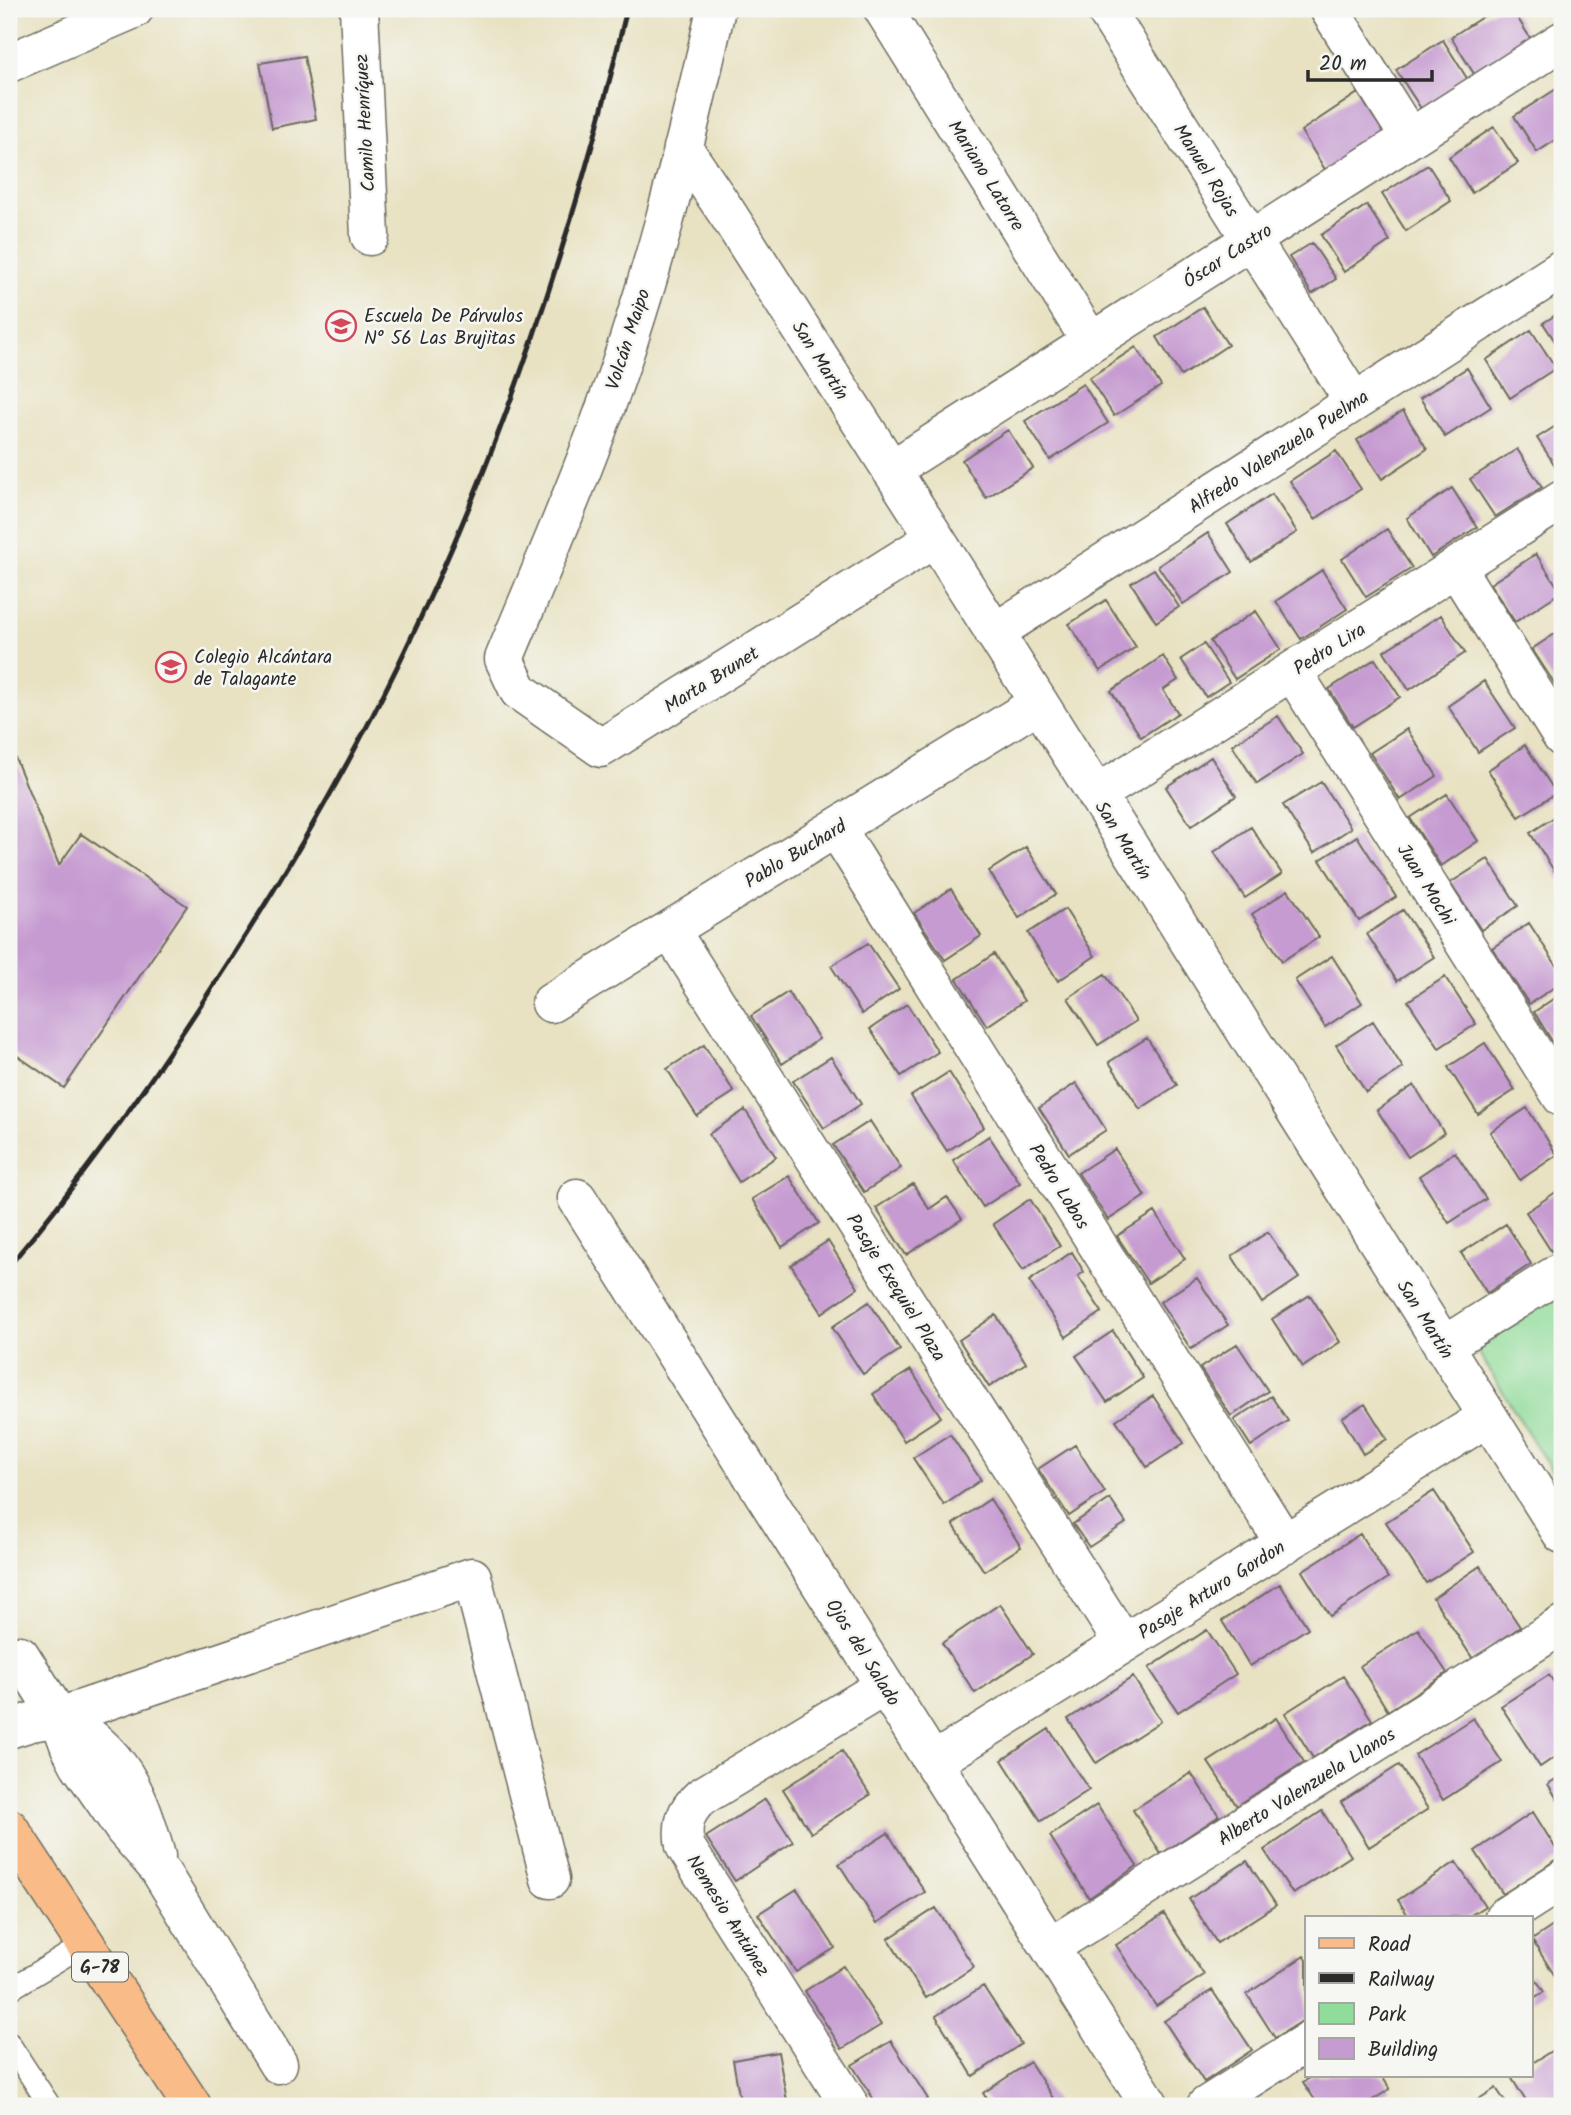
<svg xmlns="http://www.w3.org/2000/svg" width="1571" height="2115" font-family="Kalam,sans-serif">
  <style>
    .green { fill: #90dc9a; stroke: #5e8462; stroke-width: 2 }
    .building { fill: #c69bd1 }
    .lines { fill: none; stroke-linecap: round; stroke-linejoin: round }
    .service-casing { stroke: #6d6b60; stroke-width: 24 }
    .minor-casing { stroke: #6d6b60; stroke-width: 41 }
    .primary-casing { stroke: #6d6b60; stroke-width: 41 }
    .service { stroke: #fff; stroke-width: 21 }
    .minor { stroke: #fff; stroke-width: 38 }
    .primary { stroke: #f9bc89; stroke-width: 38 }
    .rail { stroke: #2b2b2b; stroke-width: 5 }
    .labels { text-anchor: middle; stroke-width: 5; stroke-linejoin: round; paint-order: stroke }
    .shield { fill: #f6f6f2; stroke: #686867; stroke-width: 2 }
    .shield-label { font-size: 18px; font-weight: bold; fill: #2b2b2b }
    .street-label { font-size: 19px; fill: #2b2b2b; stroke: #f6f6f2 }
    .poi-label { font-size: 19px; fill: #2b2b2b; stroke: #f6f6f2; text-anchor: start }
  </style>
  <rect width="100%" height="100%" fill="#f6f6f2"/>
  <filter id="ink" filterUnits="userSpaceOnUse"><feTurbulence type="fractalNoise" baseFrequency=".0143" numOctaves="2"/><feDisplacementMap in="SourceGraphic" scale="14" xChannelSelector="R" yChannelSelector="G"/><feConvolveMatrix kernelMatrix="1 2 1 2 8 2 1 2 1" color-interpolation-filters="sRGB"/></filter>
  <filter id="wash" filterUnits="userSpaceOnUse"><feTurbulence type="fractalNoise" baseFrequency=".00686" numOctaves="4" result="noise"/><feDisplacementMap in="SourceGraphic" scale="28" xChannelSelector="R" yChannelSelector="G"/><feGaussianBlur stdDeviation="1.57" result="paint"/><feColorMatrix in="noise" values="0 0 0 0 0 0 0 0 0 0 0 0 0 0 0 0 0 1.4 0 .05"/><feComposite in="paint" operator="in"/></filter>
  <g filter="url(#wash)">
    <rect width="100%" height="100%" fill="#e8e2c2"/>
    <path class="green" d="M1562,1289V1488L1474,1345Z"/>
    <g id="blocks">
      <path class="building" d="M1495,9H1512L1532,41L1476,77L1451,37Z
        M1443,40L1468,80L1422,110L1396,70Z
        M304,56L316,119L272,128L260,63Z
        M1561,86L1562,136L1537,152L1514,116Z
        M1358,93L1384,133L1326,171L1301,131Z
        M1494,127L1518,163L1472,193L1449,157Z
        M1428,165L1451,201L1406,231L1382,194Z
        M1367,205L1390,241L1344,272L1321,235Z
        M1312,243L1336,279L1312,294L1289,257Z
        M1203,307L1228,345L1181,376L1157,337Z
        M1562,311V352L1543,323Z
        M1531,330L1556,368L1510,398L1486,360Z
        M1136,347L1161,386L1114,416L1089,378Z
        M1467,368L1491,407L1445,437L1420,398Z
        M1083,384L1108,423L1050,460L1025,421Z
        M1403,411L1427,449L1382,479L1357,440Z
        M1562,422V476L1537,438Z
        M1008,430L1033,468L986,498L962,460Z
        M1517,449L1542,487L1495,517L1470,479Z
        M1336,451L1361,489L1315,519L1290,481Z
        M1452,488L1477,527L1431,557L1407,518Z
        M1272,494L1297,532L1251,562L1227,524Z
        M1387,529L1412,568L1366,597L1342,559Z
        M1208,533L1233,572L1183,604L1158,566Z
        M1536,554L1561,592L1515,622L1490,584Z
        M1154,569L1179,607L1156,622L1131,583Z
        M1322,570L1347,609L1301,639L1276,601Z
        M1106,600L1136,647L1100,671L1069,624Z
        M1256,611L1281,649L1235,679L1210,641Z
        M1441,615L1465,653L1409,690L1384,651Z
        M1562,629V695L1532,649Z
        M1204,644L1229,682L1206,697L1181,659Z
        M1163,656L1178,680L1163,690L1178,713L1141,737L1111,691Z
        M1375,659L1400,697L1353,727L1329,689Z
        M1484,681L1515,728L1478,752L1448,706Z
        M1278,716L1303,754L1257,784L1232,745Z
        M1407,729L1437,776L1400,800L1370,753Z
        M9,743L59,865L81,834L187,906L64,1088L9,1050V939L14,931L9,914Z
        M1525,745L1556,793L1519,817L1488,770Z
        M1211,757L1236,796L1191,826L1166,787Z
        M1321,782L1351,828L1314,853L1283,805Z
        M1447,794L1478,841L1441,866L1410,818Z
        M1562,812V879L1560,880L1530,833Z
        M1251,827L1282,874L1245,898L1214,852Z
        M1357,836L1396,897L1359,921L1320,860Z
        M1026,847L1056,894L1019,918L989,871Z
        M1488,859L1518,906L1481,930L1450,883Z
        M951,889L981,936L945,960L914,913Z
        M1288,890L1319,937L1282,961L1252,914Z
        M1065,909L1095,956L1058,981L1028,933Z
        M1403,910L1434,957L1397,981L1367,934Z
        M1529,923L1562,974V982L1529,1004L1492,948Z
        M868,943L899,989L862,1014L831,966Z
        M994,954L1024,1001L987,1026L957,979Z
        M1332,956L1362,1003L1325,1027L1295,980Z
        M1105,974L1136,1021L1098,1045L1068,998Z
        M1445,977L1476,1024L1439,1048L1408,1001Z
        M788,992L819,1039L782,1064L751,1016Z
        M1562,993V1057L1534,1012Z
        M907,1004L938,1052L901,1076L870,1029Z
        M1373,1021L1403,1068L1366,1092L1336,1045Z
        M1147,1038L1177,1085L1140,1109L1109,1062Z
        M1485,1043L1515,1090L1478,1114L1448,1067Z
        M704,1045L734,1092L697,1116L667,1069Z
        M831,1057L861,1104L824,1128L793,1081Z
        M949,1072L984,1127L947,1151L911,1096Z
        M1076,1083L1106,1130L1069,1154L1039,1108Z
        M1414,1085L1444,1133L1408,1157L1377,1110Z
        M1527,1108L1557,1155L1520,1180L1490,1132Z
        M745,1110L776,1157L739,1182L709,1134Z
        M870,1121L901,1168L864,1192L833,1145Z
        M989,1136L1020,1183L983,1207L953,1160Z
        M1115,1149L1145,1196L1108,1220L1078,1173Z
        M1455,1152L1486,1199L1449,1223L1419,1176Z
        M789,1176L819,1223L782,1247L752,1199Z
        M913,1184L929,1209L947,1197L962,1219L906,1255L876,1208Z
        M1562,1188V1244L1551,1251L1526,1212Z
        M1030,1199L1060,1246L1023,1270L993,1224Z
        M1155,1212L1185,1259L1148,1283L1117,1236Z
        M1506,1224L1531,1264L1487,1293L1461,1253Z
        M1268,1232L1299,1278L1262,1303L1232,1256Z
        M828,1241L858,1288L822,1313L791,1265Z
        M1072,1252L1084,1272L1078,1276L1102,1312L1066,1337L1029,1281Z
        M1197,1278L1228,1325L1191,1349L1160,1302Z
        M1310,1295L1340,1342L1303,1367L1272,1319Z
        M869,1302L900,1350L863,1374L832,1327Z
        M996,1315L1026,1363L989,1387L959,1340Z
        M1113,1331L1143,1378L1107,1402L1076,1356Z
        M1237,1344L1268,1391L1231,1416L1200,1368Z
        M911,1370L941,1417L904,1441L873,1394Z
        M1153,1396L1184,1443L1147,1467L1116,1420Z
        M1271,1396L1288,1421L1251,1446L1234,1420Z
        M1365,1404L1387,1439L1363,1454L1342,1418Z
        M950,1434L981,1480L944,1505L913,1458Z
        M1075,1445L1105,1492L1069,1516L1038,1469Z
        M1434,1491L1474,1552L1426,1583L1386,1522Z
        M990,1499L1021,1547L984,1571L953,1524Z
        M1110,1499L1126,1523L1089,1547L1073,1524Z
        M1360,1534L1388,1578L1330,1616L1302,1571Z
        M1480,1566L1520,1627L1473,1659L1433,1598Z
        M1280,1584L1308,1628L1250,1666L1222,1621Z
        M1000,1604L1033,1654L975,1693L942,1643Z
        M1418,1629L1447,1673L1388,1711L1360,1666Z
        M1207,1630L1236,1674L1178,1712L1149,1668Z
        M1549,1675L1562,1695V1752L1540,1767L1501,1706Z
        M1343,1676L1372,1720L1313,1758L1285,1713Z
        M1133,1677L1161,1721L1096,1763L1068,1719Z
        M1276,1718L1304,1762L1237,1806L1208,1762Z
        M1473,1718L1502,1762L1443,1800L1415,1755Z
        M1049,1729L1089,1790L1041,1821L1002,1760Z
        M842,1751L870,1795L811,1833L783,1789Z
        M1399,1765L1428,1809L1369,1847L1341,1802Z
        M1191,1773L1219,1816L1161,1854L1133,1810Z
        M1562,1775V1807L1548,1784Z
        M765,1799L793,1842L735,1881L706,1837Z
        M1097,1805L1137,1866L1089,1898L1050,1836Z
        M1322,1811L1351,1856L1293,1894L1264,1850Z
        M1533,1812L1561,1857L1503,1894L1475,1851Z
        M888,1833L925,1892L877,1923L839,1864Z
        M1247,1861L1276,1905L1217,1943L1189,1899Z
        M1456,1862L1485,1906L1468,1917H1409L1398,1900Z
        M797,1889L835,1948L796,1972L758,1914Z
        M936,1908L974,1967L926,1998L888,1939Z
        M1164,1914L1204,1975L1156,2006L1116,1945Z
        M1562,1920V1982L1560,1984L1532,1940Z
        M1304,1956L1307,1960V2018L1275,2038L1247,1994Z
        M843,1966L881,2025L842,2049L805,1991Z
        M1531,1972L1544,1992L1531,2001Z
        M983,1986L1021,2044L973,2076L936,2016Z
        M1212,1990L1252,2050L1204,2082L1164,2021Z
        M891,2041L928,2099L917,2106H878L852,2065Z
        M1562,2044V2106H1529L1511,2077L1514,2075H1531V2064Z
        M778,2052L788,2106H741L733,2060Z
        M1030,2062L1058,2106H991L983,2093Z
        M1315,2075H1381L1390,2089L1363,2106H1319L1303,2082Z
        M1496,2088L1508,2106H1468Z"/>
    </g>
  </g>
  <g filter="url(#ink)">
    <use href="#blocks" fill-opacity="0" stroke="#6d6b60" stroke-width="2"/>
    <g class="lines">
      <g class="service-casing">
        <path id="service" d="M9,1990L85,1944
          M9,2043L50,2106"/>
      </g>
      <g class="minor-casing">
        <path id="minor" d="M359,9L370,236
          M716,9C685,150 649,292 598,428C569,506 536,582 504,659L519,691L601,748L935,538
          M883,9L1091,342
          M1105,9L1354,402
          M1329,9L1410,138
          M9,63L134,9
          M683,148L727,213L935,538L1562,1534
          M891,470L1562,41
          M1456,568L1562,737
          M994,633L1562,269
          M1292,671L1562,1097
          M1096,795L1562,500
          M836,828L1285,1544
          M670,930L1123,1643
          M551,1003L1039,703
          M577,1198L1150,2106
          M1443,1346L1562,1271
          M20,1655L59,1717L70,1747L79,1764L124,1829L159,1869L278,2064
          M59,1717C121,1750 138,1791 156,1856
          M9,1729L31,1722L59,1717L472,1577L550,1879
          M933,1762L1488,1417
          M1504,1917L1562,1880
          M1050,1947L1562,1625
          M850,2106L685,1846C681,1825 685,1811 701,1797L885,1686
          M1206,2106L1307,2042"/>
      </g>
      <g class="primary-casing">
        <path id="primary" d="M9,1828L192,2106"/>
      </g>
      <use href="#service" class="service"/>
      <use href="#minor" class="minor"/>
      <use href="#primary" class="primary"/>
      <path class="rail" d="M9,1266C77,1185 140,1098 198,1009C271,899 340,784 398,665C500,457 574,234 627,9"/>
    </g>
  </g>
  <defs>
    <g id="school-ring" transform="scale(1.575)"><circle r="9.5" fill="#f6f6f2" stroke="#d1495b" stroke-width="1.5"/><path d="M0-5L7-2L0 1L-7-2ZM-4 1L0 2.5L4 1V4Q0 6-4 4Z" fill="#d1495b"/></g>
  </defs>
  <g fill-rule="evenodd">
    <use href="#school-ring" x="341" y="326"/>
    <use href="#school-ring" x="171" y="667"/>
  </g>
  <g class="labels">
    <rect class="shield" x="72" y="1952.5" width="56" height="29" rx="5"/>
    <g class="shield-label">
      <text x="100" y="1973">G-78</text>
    </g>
    <g class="street-label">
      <text transform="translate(364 123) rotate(-93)" y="7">Camilo Henríquez</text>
      <text transform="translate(1207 170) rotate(58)" y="7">Manuel Rojas</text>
      <text transform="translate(987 175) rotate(58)" y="7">Mariano Latorre</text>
      <text transform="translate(1227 255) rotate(-33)" y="7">Óscar Castro</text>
      <text transform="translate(627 339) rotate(-72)" y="7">Volcán Maipo</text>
      <text transform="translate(821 360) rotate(58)" y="7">San Martín</text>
      <text transform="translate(1278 451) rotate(-33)" y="7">Alfredo Valenzuela Puelma</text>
      <text transform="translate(1329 648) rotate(-32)" y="7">Pedro Lira</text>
      <text transform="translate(711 679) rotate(-32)" y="7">Marta Brunet</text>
      <text transform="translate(1124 840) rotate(58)" y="7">San Martín</text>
      <text transform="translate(795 853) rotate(-31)" y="7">Pablo Buchard</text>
      <text transform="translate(1427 884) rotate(58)" y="7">Juan Mochi</text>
      <text transform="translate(1060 1186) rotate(58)" y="7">Pedro Lobos</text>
      <text transform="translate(897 1287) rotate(58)" y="7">Pasaje Exequiel Plaza</text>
      <text transform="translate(1426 1319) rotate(58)" y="7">San Martín</text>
      <text transform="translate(1211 1589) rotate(-32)" y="7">Pasaje Arturo Gordon</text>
      <text transform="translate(864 1652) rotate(58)" y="7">Ojos del Salado</text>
      <text transform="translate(1306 1786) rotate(-32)" y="7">Alberto Valenzuela Llanos</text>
      <text transform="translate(729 1915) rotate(58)" y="7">Nemesio Antúnez</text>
    </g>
    <g class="poi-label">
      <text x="364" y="322">Escuela De Párvulos<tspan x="364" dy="22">N° 56 Las Brujitas</tspan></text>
      <text x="194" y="663">Colegio Alcántara<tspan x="194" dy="22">de Talagante</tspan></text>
    </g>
  </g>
  <rect width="1571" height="2115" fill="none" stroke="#f6f6f2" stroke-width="35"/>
  <rect x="1305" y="1916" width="228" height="161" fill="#f6f6f2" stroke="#a5a5a2" stroke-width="2"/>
  <rect x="1319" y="1938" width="35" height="10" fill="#f9bc89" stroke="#a5a5a2" stroke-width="2"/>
  <text x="1368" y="1951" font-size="21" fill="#2b2b2b">Road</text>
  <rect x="1319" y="1973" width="35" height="10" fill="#2b2b2b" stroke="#a5a5a2" stroke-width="2"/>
  <text x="1368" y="1986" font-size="21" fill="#2b2b2b">Railway</text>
  <rect x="1319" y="2003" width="35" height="21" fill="#90dc9a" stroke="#a5a5a2" stroke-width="2"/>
  <text x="1368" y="2021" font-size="21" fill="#2b2b2b">Park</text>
  <rect x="1319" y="2038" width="35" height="21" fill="#c69bd1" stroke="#a5a5a2" stroke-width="2"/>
  <text x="1368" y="2056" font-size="21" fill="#2b2b2b">Building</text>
  <path d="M1308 70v10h124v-10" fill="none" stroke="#2b2b2b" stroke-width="3.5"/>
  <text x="1319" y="70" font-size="21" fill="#2b2b2b" stroke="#f6f6f2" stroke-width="5" paint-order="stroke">20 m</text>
</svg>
